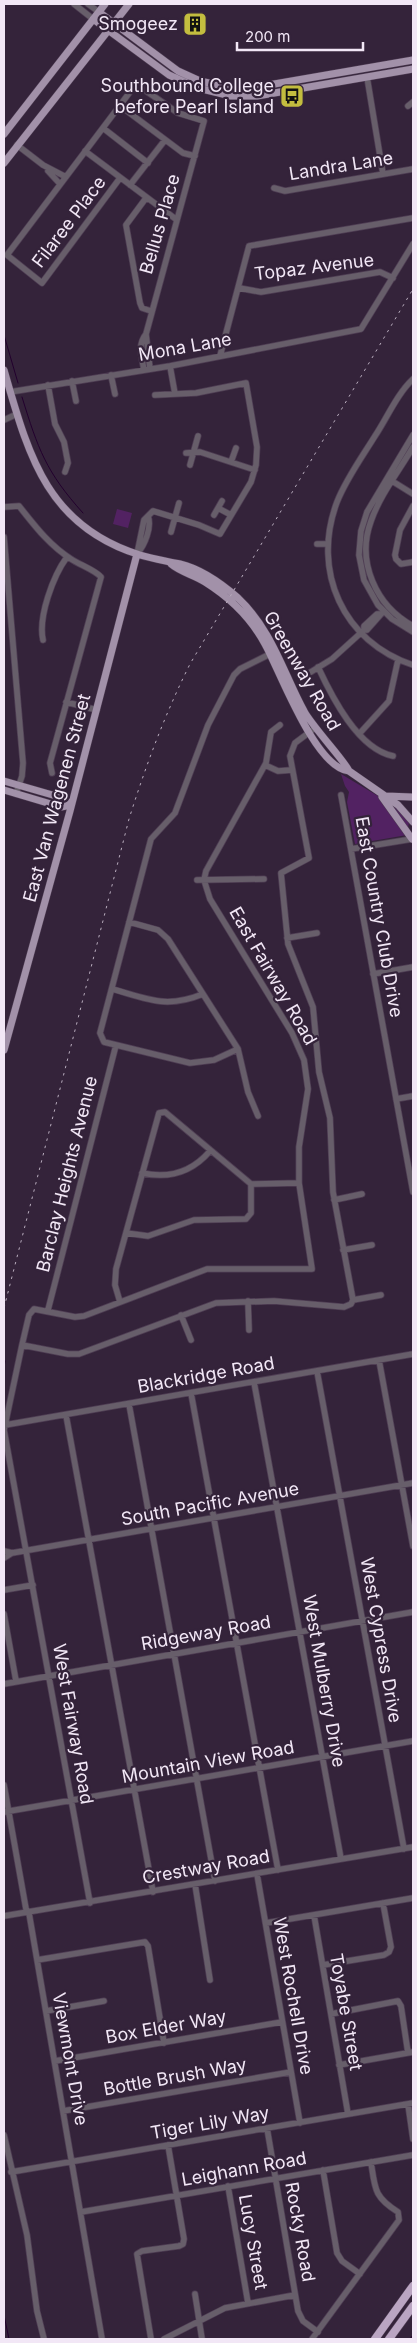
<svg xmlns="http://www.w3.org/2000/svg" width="417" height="2343" font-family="Inter,sans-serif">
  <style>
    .green { fill: #522262 }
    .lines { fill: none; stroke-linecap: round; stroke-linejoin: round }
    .stream { stroke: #22002d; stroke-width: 1 }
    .minor-casing { stroke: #4f3e54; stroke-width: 7 }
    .major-casing { stroke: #4f3e54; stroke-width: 8 }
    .highway-casing { stroke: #4f3e54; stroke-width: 9 }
    .minor { stroke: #675e6a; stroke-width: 5.5 }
    .major { stroke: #a291a9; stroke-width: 7 }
    .highway { stroke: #baa5c2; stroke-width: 8 }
    .rail { stroke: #baaebf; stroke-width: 1; stroke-dasharray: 2.5 5; stroke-linecap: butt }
    .labels { text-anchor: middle; stroke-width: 4.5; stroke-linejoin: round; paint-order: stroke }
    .poi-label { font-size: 18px; fill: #f2e7f6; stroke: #34233a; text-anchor: end }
    .street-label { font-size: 18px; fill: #f2e7f6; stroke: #34233a }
  </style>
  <rect width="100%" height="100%" fill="#34233a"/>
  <path class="green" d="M117,509L132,513L128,528L113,524Z
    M341,774L410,815L407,835L355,844L347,802L349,792L345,786Z"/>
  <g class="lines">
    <path class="stream" d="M4,335L18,383
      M22,397C38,449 46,472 83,513
      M4,1368L5,1361
      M4,2315L9,2339
      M410,2339L413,2335"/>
    <g class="minor-casing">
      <path id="minor" d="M74,4L93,19
        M88,4L99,12
        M367,77L383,174
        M119,105L183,153L195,156
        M408,106L413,102
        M103,128L148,163
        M17,145L43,165L66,177
        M85,151L177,220
        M48,171L60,184
        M120,178L42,283L7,255L136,84L178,113L204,121L146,334L150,369
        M130,185L165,140
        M274,188L285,191L413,169
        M146,198L126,225L140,303L142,308L151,311
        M239,288L261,292L380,272L393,278
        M220,356L249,246L413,218
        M170,366L175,394
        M144,370C142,358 137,345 146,334
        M111,375L115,394
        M413,379C397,394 387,418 375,436C362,457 346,479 337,502C311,571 343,642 413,665
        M72,381L76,401
        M48,385L55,424L64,442L68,463L65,472
        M10,392L170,366L361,329L413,244
        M4,420L17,414
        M413,435L367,512L361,531L359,555L364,580L378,605L392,619L413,632
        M413,447C399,471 380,495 371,521C356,562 376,606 413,626
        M186,453L200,452L255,470
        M231,462L236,448
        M190,465L198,436
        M392,481L413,494
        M413,506L400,530L395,555L396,559L401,564L413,562
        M4,507L19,506C35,526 49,545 71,559C80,565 95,570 101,577L50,763L52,773
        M218,508L222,501
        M214,515L218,508L231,515
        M171,532L179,503
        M4,537L23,763L22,776L16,794
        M317,544H328
        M137,554L144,520L153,511L199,525L220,534L251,482L256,465L257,447L246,383L196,393L155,395
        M137,554C145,545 152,527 148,516
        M364,630H367L383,612
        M43,640C38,617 53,576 67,557
        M318,667C332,697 358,749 393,756
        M301,678L332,659L364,630V626L377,614H381
        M66,702L97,710
        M360,733L389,701L398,660
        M265,765L278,771L292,770
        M341,795L413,1192
        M351,849L412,839
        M197,880L264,879
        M129,922L158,930L168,939L238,1049L248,1092L258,1116
        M287,938L317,933
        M373,974L413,967
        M112,989C148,999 166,1009 203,994
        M238,1049L214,1060L190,1063L104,1042L100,1033L151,839L175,813L208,725L234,675L240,669L272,653
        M396,1099L413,1096
        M142,1173C169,1179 192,1172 210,1151
        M334,1200L362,1194
        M126,1233L148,1236L194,1220L246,1219L251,1213V1184
        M343,1250L372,1245
        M353,1300L381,1295
        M248,1301L249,1330
        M120,1302L115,1285L116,1269L159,1113L165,1112L251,1184L299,1183
        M48,1310L116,1045
        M181,1315L191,1340
        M22,1345L68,1354H79L216,1303L274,1301L344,1307L351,1304L353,1300L333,1192L330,1118L319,1072L313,1007L288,944L281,873L309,858L290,756L295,743L315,728
        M379,1360L413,1546
        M317,1371L404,1849
        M254,1382L341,1859
        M191,1393L278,1870
        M129,1404L215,1881
        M66,1415L153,1892
        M5,1425L413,1354
        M4,1551L12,1553L413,1483
        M4,1558L12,1553
        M4,1590L33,1585
        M4,1614L16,1681
        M4,1684L413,1612
        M4,1785L26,1909L29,1913L102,2339
        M4,1812L413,1741
        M257,1874L300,2123
        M195,1884L210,1980
        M90,1903L4,1430L22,1345L29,1315L34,1309L75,1317L84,1316L207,1269H312L299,1183V1147L308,1089L304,1060L292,1033L210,899L204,880L206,871L266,763L271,732L280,725
        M314,1915L348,2114
        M4,1916L413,1847
        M266,1923L413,1898
        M37,1960L145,1942L148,1946L164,2043
        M323,1965L384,1955L389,1952L391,1947L383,1903
        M46,2011L104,2001
        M331,2014L398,2001L401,2006L408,2053
        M55,2061L282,2022
        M339,2065L413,2052
        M408,2104L413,2139
        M63,2111L291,2072
        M267,2128L298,2311L303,2321L318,2332
        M4,2135L27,2235L37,2311L44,2339
        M323,2170L337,2253L342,2261L360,2274
        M11,2172L413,2103
        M228,2186L248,2303
        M81,2212L413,2155
        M195,2294L202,2339
        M151,2339L137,2254L142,2251L179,2246L183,2244L184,2239L168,2145
        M164,2339L225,2308L295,2295
        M312,2339L399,2220L398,2212C374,2197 375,2189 371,2162"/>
    </g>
    <g class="major-casing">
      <path id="major" d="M99,12L178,71L200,81L222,86L257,87L413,60
        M93,19L169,75L198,88L231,96H257L413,69
        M4,134L105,4
        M4,163L129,4
        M4,370C28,453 46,526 140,555C153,559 167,561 180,564C201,569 222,584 238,598C272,630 283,672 304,711C311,725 348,765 349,771
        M171,564C180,572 194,575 205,582C229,597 251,618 265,644C280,671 315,768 349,771L398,805L413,822
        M4,781L63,798L71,805
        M4,790L61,807L71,805
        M386,796L411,797
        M382,797L412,839
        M4,1050L70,811L137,554"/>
    </g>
    <g class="highway-casing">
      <path id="highway" d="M375,2339L413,2286
        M389,2339L413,2306"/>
    </g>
    <use href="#minor" class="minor"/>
    <use href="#major" class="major"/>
    <use href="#highway" class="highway"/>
    <path class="rail" d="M4,1308L129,819C146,765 165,714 190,664L413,289"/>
  </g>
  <defs>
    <g id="building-square" transform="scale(1.25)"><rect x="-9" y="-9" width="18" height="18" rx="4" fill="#c3bd3f" stroke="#34233a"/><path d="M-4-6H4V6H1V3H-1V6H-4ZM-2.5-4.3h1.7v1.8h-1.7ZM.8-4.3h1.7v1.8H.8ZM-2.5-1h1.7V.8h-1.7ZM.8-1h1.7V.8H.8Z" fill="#111"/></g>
    <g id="bus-square" transform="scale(1.25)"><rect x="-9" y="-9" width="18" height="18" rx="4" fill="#c3bd3f" stroke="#34233a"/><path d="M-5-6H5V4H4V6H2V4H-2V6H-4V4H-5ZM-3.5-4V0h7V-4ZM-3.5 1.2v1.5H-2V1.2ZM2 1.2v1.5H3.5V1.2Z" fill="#111"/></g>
  </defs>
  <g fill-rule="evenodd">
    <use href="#building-square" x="195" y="24"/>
    <use href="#bus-square" x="292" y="96"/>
  </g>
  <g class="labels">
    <g class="poi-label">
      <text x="178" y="30">Smogeez</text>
      <text x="274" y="92">Southbound College<tspan x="274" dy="21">before Pearl Island</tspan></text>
    </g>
    <g class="street-label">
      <text transform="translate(341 166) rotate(-9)" y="6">Landra Lane</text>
      <text transform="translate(69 222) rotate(-53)" y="6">Filaree Place</text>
      <text transform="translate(160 224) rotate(-74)" y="6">Bellus Place</text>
      <text transform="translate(314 267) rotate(-7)" y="6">Topaz Avenue</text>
      <text transform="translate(185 347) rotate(-10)" y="6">Mona Lane</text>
      <text transform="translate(302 671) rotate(60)" y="6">Greenway Road</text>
      <text transform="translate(57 798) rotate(-75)" y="6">East Van Wagenen Street</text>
      <text transform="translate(379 917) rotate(80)" y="6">East Country Club Drive</text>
      <text transform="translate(273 976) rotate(60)" y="6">East Fairway Road</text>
      <text transform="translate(67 1174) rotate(-76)" y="6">Barclay Heights Avenue</text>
      <text transform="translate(206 1375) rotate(-10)" y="6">Blackridge Road</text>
      <text transform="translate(210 1504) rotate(-10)" y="6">South Pacific Avenue</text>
      <text transform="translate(206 1633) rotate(-10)" y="6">Ridgeway Road</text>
      <text transform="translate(381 1640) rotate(80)" y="6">West Cypress Drive</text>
      <text transform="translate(324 1681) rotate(80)" y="6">West Mulberry Drive</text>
      <text transform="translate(73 1724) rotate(80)" y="6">West Fairway Road</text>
      <text transform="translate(208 1762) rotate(-10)" y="6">Mountain View Road</text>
      <text transform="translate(206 1867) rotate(-10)" y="6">Crestway Road</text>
      <text transform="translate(293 1996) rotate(80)" y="6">West Rochell Drive</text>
      <text transform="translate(346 2012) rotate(80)" y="6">Toyabe Street</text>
      <text transform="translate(166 2027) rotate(-10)" y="6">Box Elder Way</text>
      <text transform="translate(70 2059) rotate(80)" y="6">Viewmont Drive</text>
      <text transform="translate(175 2077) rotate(-10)" y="6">Bottle Brush Way</text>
      <text transform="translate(210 2123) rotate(-10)" y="6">Tiger Lily Way</text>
      <text transform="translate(244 2169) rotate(-10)" y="6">Leighann Road</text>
      <text transform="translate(300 2232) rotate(80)" y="6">Rocky Road</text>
      <text transform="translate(253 2242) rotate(80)" y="6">Lucy Street</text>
    </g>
  </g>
  <rect width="417" height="2343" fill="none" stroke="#f2e7f6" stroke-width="10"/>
  <path d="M237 42v8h126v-8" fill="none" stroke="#f2e7f6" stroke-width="2.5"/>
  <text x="245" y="42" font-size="15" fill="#f2e7f6" stroke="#34233a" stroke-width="4" paint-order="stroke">200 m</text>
</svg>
